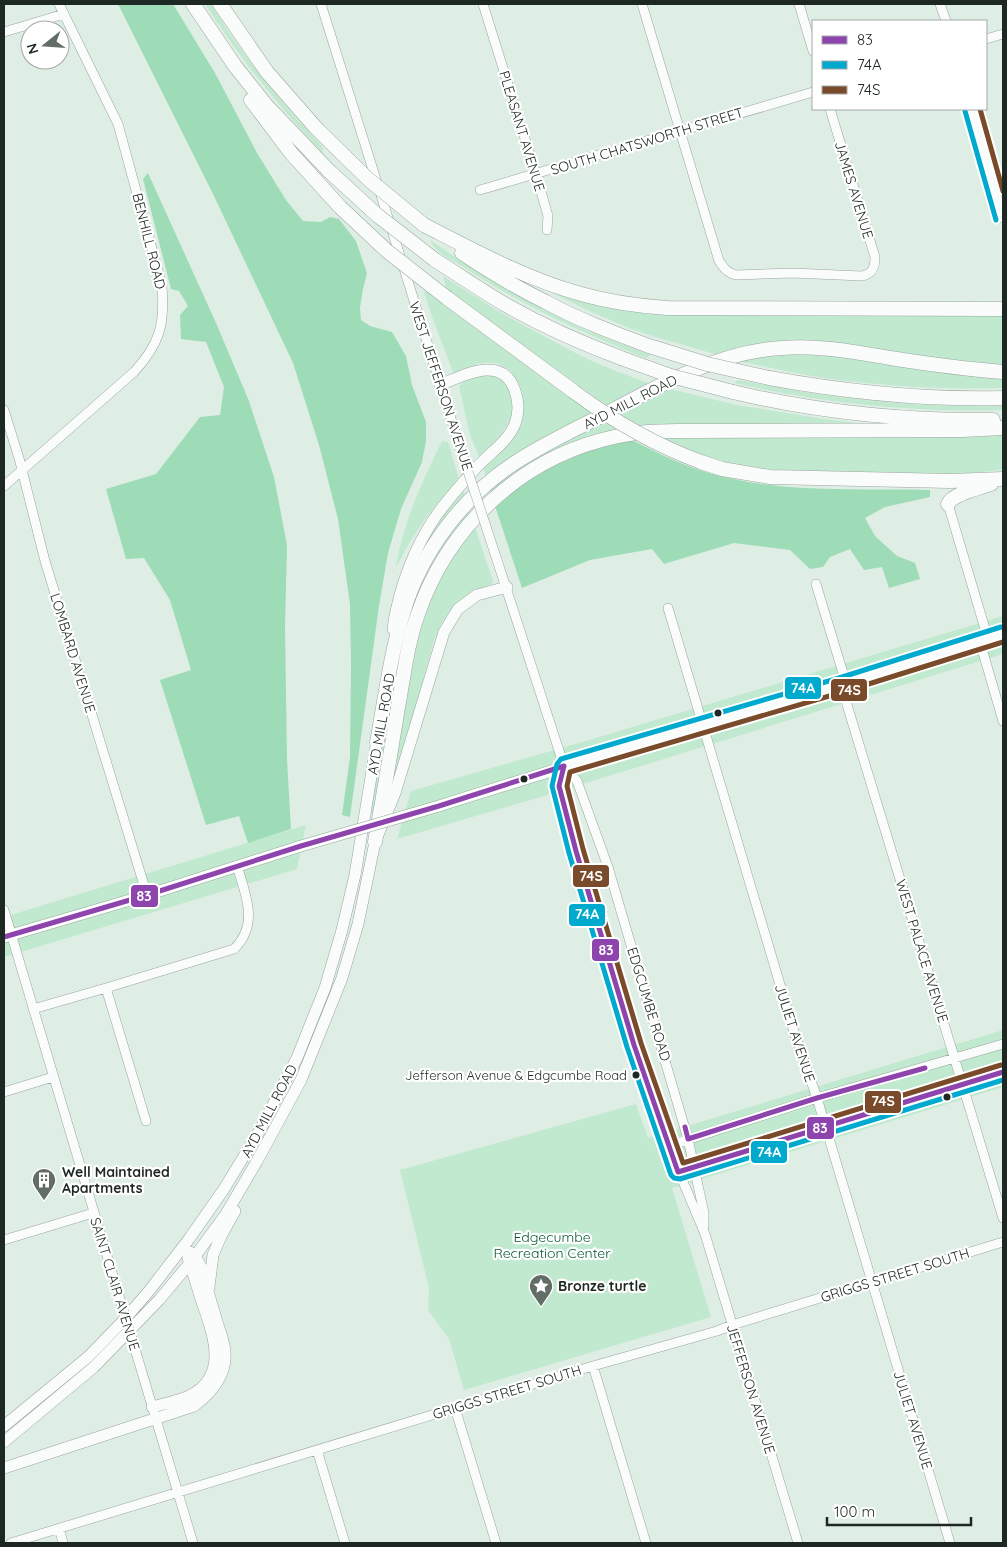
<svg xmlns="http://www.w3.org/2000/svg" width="1007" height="1547" font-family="Quicksand,sans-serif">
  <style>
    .green { fill: #c1e9cf }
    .forest { fill: #9edcb7 }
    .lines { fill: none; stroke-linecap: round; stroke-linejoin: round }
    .minor-casing { stroke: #9aa59e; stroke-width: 10 }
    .major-casing { stroke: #9aa59e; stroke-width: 12 }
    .highway-casing { stroke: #9aa59e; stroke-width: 15 }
    .minor { stroke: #fafcfb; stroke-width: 9 }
    .major { stroke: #fafcfb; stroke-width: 11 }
    .highway { stroke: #fafcfb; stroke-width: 14 }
    .minor-bridge-casing { stroke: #9aa59e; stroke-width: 10; stroke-linecap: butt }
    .major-bridge-casing { stroke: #9aa59e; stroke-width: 12; stroke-linecap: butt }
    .highway-bridge-casing { stroke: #9aa59e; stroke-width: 15; stroke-linecap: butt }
    .minor-bridge { stroke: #fafcfb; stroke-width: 9 }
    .major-bridge { stroke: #fafcfb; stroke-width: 11 }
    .highway-bridge { stroke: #fafcfb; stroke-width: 14 }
    .bus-1-casing { stroke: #fff; stroke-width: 9 }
    .bus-2-casing { stroke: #fff; stroke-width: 9 }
    .bus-3-casing { stroke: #fff; stroke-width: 9 }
    .bus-1 { stroke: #8e44ad; stroke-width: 5 }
    .bus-2 { stroke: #00a9ce; stroke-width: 5 }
    .bus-3 { stroke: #7a4b2a; stroke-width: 5 }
    .bus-dot { fill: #1e2822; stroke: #fff; stroke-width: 2 }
    .labels { text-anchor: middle; stroke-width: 4.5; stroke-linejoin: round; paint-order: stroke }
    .bus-label { font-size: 13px; fill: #1e2822; stroke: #fff; text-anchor: end }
    .street-label { font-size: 14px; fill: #1e2822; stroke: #fff }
    .poi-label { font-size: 14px; font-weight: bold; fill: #1e2822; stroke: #fff; text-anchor: start }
    .park-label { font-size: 14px; fill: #075832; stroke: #fff }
    .line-badge { stroke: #fff; stroke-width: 2 }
    .badge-label { font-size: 14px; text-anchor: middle; font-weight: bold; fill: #fff }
  </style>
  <rect width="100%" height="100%" fill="#dfeee4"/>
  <path class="green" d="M205,4H211L230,34L262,78L296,118L322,146L324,154C279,108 240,58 205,4Z
    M430,240C476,272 523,299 572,324C598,336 624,345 651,355L646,358C582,333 522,305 465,268C454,261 435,253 430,240Z
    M443,276L503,314L583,357L613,370L651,384L609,407L447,292Z
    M427,291L595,414L487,479L482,466L507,443L523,400L520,386L511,371L496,363H480L455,375L453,372C443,345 432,319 424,292Z
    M553,291L605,307L650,313L1003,315V367L951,362L848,346L718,355L652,336L629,328L587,310L553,293Z
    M806,349L1003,374V388C939,390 875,386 812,376C784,371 757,365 729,359Z
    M489,373L506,381C508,385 511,391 513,396C519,420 494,442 479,457L470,435L459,386C467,378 478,375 489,373Z
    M739,380C826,398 914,408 1003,406V410C913,413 822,403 734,383Z
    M662,387L737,405L824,419L866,424L643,429L615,412Z
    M601,419L621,432L491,495L488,486Z
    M1003,433V470L958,474L795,471C767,469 738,466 711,458C691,452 672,443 653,434Z
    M442,441L448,442L459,479C434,505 413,533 397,566H396C404,521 422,481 442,441Z
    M462,487L466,499L413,567L430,534Z
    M468,506L471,515L435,563L374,812L369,813L388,703L414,587Z
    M474,524L493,581L492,584C485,587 477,590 470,594C450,605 440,623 433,644L394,784L392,785L413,653L430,592Z
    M1003,616V654L544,796L397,839L411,791L579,743Z
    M306,825L297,869L4,957V917Z
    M1003,1030V1087L672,1188L711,1317L464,1390L449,1339L428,1310L429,1288L400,1170L636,1104L648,1138Z"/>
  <path class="forest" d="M118,4H173L215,73L257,153L286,200L303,221L321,222L330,217L339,219L356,241L367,273L363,289L360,308L361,320L370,326L392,332L406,356L412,385L426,422V441L422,462L401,509L388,553L379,606L350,817L342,815L350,757L351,665L350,604L338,519L319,445L293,363L214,196Z
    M148,173L216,323L249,401L274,477L287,545L285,627L287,759L291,829L248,843L239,816L206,825L160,680L191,670L170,600L144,558L126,559L106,489L156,474L200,417L220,415L224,387L206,342L181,339L180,315L188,306L179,291L171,289L143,179Z
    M632,440C658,453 685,467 713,474C784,494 858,488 930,490V497L885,507L865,518L875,536L897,556L915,563L920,579L889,588L882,567L864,570L850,549L830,557L823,567L810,569L790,550L734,543L664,564L652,549L590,560L522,588L494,503L534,474L591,450Z"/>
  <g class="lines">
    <g class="minor-casing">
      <path id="minor" d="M321,4L458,441
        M483,4L536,174L548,216L547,230
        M642,4L719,261C724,268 727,273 736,275L792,273L862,276C872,274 875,268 875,257L830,109
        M799,4L813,51
        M940,4L946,21
        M4,32L64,14
        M986,39L1003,34
        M972,109L1003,218
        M480,190L813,92
        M4,410L19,458L45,561L147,895
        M4,486L134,372C160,344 165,324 162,286L118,124L59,4
        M948,504L988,639
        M497,560L564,766L577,781L608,867L688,1139L704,1213V1226
        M816,584L846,683
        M668,608L795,1035L817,1098L950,1543
        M980,642L1003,721
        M841,685L1003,1218
        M564,766L559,786L576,851L634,1045L668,1146L705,1234L798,1543
        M4,910L105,1249
        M106,988L146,1121
        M33,1009L106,988L234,949C259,925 246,895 237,866
        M4,1092L53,1077
        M668,1146L817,1098L1003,1044
        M678,1172L1003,1072
        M4,1240L93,1213
        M138,1359L193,1543
        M593,1366L646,1543
        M455,1408L496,1543
        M317,1450L345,1543
        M59,1528L63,1543
        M11,1543L593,1366L717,1331L732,1325L1003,1242"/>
    </g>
    <g class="major-casing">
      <path id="major" d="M393,629C394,622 395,614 397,607C405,571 422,532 445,504C452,495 460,486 467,478C472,472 477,466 483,461C494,450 509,439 515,424C519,413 519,402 515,391C503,354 464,375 440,385
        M439,806C627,746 816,694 1003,634
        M4,937L147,895L301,846
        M209,1287L213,1255L221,1236L235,1211
        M152,1407C164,1404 178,1401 189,1396C230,1376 213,1334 202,1302C197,1287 193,1272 188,1258
        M4,1426L88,1357L124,1320L149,1291L189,1239L224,1189L261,1128L297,1058L325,988L342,930L355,875L378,734
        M4,1442L94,1367L159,1300L190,1263L226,1214L257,1161L301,1080L342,978L358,924L375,842L395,793L444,632L458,609L477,595L507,587
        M4,1468L194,1406C216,1390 231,1368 223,1341C221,1332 217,1324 215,1315C210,1299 206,1283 201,1267L195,1256L190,1252"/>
    </g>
    <g class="highway-casing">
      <path id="highway" d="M193,4L235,66L266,105L329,171
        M220,4L267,72L316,128
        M251,100L291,153L340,207
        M424,225C475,251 526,279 581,294C609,302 638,306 667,308L1003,309
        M462,253C489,271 517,288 546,302C579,320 614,333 649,346
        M435,260C459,275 482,291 506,305C543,326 581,343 621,358
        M447,298L573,391
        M769,378C846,392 925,400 1003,398
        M733,392C818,412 906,421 993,420
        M701,462L722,469L770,477L950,481L1003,479
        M948,504C953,493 980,488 991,484
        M377,742C385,699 391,651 404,610C422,551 462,498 513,464C546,442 582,426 617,408C667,381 724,351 782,348C819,345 854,352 890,358C928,364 965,369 1003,372
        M375,842C383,797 391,752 398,707C404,676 407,644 418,614C448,526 522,457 614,437C635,432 657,431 678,431L963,430L1003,428"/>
    </g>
    <use href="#minor" class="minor"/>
    <use href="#major" class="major"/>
    <use href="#highway" class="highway"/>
    <g class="minor-bridge-casing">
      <path id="minor-bridge" d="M458,441L497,560
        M105,1249L138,1359"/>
    </g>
    <g class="major-bridge-casing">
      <path id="major-bridge" d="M301,846L439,806"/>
    </g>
    <g class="highway-bridge-casing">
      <path id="highway-bridge" d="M316,128L368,179L424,225
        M329,171L377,215L435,260
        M340,207L387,251L447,298
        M649,346L707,364L769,378
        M621,358L671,376L733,392
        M573,391C613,421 655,445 701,462"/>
    </g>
    <use href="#minor-bridge" class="minor-bridge"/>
    <use href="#major-bridge" class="major-bridge"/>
    <use href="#highway-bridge" class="highway-bridge"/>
    <g class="bus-1-casing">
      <path id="bus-1" d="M564,766L559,786L576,851L634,1045L678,1172L1003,1072
        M4,937L147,895L301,846L439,806L564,766
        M685,1127L688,1139L817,1098L925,1068"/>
    </g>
    <g class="bus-2-casing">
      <path id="bus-2" d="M965,111L996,220
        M1001,627L839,678L561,759L557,764L552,786L569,853L627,1047L671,1175L674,1178L680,1179L1003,1080"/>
    </g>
    <g class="bus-3-casing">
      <path id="bus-3" d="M980,109L1003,191
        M1001,1065L683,1163L641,1043L583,849L567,786L570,772L843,692L1003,642"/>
    </g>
    <use href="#bus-1" class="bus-1"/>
    <use href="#bus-2" class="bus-2"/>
    <use href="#bus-3" class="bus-3"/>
  </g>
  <defs>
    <g id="building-pin" transform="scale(1.25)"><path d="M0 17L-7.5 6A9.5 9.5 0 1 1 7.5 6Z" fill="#626d66" stroke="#fff"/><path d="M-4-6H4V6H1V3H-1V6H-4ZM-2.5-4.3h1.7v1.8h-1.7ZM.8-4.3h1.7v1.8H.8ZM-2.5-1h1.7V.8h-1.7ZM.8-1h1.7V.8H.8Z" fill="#fff"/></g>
    <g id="sight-pin" transform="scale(1.25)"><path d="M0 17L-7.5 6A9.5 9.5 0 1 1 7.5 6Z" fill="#626d66" stroke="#fff"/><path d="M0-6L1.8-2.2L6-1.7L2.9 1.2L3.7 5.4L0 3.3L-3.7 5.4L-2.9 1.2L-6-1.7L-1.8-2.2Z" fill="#fff"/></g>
  </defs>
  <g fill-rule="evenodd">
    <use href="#building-pin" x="44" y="1180"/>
    <use href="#sight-pin" x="541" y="1286"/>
  </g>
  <g class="bus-dot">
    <circle cx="718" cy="713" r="4.5"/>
    <circle cx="524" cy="779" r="4.5"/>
    <circle cx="636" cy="1075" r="4.5"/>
    <circle cx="947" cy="1097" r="4.5"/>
  </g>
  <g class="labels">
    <g class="bus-label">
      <text x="627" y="1080">Jefferson Avenue &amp; Edgcumbe Road</text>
    </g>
    <g class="street-label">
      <text transform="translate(522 131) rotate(73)" y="5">PLEASANT AVENUE</text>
      <text transform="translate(647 141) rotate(-17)" y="5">SOUTH CHATSWORTH STREET</text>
      <text transform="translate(854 190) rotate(73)" y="5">JAMES AVENUE</text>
      <text transform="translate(149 241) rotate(76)" y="5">BENHILL ROAD</text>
      <text transform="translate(441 386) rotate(72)" y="5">WEST JEFFERSON AVENUE</text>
      <text transform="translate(630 402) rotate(-27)" y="5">AYD MILL ROAD</text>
      <text transform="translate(73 653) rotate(73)" y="5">LOMBARD AVENUE</text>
      <text transform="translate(381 724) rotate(-80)" y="5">AYD MILL ROAD</text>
      <text transform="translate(922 951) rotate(73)" y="5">WEST PALACE AVENUE</text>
      <text transform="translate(649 1004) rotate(73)" y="5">EDGCUMBE ROAD</text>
      <text transform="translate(795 1033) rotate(72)" y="5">JULIET AVENUE</text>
      <text transform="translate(269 1111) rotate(-62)" y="5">AYD MILL ROAD</text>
      <text transform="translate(895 1275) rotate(-17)" y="5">GRIGGS STREET SOUTH</text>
      <text transform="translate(115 1284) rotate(73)" y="5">SAINT CLAIR AVENUE</text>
      <text transform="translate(751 1389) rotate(73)" y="5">JEFFERSON AVENUE</text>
      <text transform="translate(507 1392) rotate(-17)" y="5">GRIGGS STREET SOUTH</text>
      <text transform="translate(913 1420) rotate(73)" y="5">JULIET AVENUE</text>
    </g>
    <g class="poi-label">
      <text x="62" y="1177">Well Maintained<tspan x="62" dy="16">Apartments</tspan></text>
      <text x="558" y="1291">Bronze turtle</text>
    </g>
    <g class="park-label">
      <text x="552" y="1242">Edgecumbe<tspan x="552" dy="16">Recreation Center</tspan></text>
    </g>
  </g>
  <g class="line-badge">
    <rect x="784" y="676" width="38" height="24" rx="5" fill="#00a9ce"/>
    <rect x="830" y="678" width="38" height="24" rx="5" fill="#7a4b2a"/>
    <rect x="572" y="864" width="38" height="24" rx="5" fill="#7a4b2a"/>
    <rect x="130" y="884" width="29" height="24" rx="5" fill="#8e44ad"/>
    <rect x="568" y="903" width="38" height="24" rx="5" fill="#00a9ce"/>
    <rect x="591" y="938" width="29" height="24" rx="5" fill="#8e44ad"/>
    <rect x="864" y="1090" width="38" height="24" rx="5" fill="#7a4b2a"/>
    <rect x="806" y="1116" width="29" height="24" rx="5" fill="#8e44ad"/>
    <rect x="750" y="1140" width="38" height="24" rx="5" fill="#00a9ce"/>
  </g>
  <g class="badge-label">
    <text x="803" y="693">74A</text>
    <text x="849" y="695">74S</text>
    <text x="591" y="881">74S</text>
    <text x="144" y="901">83</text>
    <text x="587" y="919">74A</text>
    <text x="606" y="955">83</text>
    <text x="883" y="1106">74S</text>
    <text x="820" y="1133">83</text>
    <text x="769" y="1157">74A</text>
  </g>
  <rect width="1007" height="1547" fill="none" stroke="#1e2822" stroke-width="10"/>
  <rect x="812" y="20" width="175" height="90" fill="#ffffff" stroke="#a5a9a7"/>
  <rect x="822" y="36" width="25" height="8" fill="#8e44ad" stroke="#a5a9a7"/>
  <text x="857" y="45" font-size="15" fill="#1e2822">83</text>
  <rect x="822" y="61" width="25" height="8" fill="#00a9ce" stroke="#a5a9a7"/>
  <text x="857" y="70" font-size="15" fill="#1e2822">74A</text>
  <rect x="822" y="86" width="25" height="8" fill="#7a4b2a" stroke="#a5a9a7"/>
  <text x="857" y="95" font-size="15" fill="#1e2822">74S</text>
  <g transform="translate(45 45) rotate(253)"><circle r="24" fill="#ffffff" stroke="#a5a9a7"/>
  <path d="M0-4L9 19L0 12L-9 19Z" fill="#626d66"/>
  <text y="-8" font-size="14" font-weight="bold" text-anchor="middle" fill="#1e2822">N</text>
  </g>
  <path d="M827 1517v8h144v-8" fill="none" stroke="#1e2822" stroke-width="2.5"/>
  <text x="834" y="1517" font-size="15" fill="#1e2822" stroke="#ffffff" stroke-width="4" paint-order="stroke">100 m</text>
</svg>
